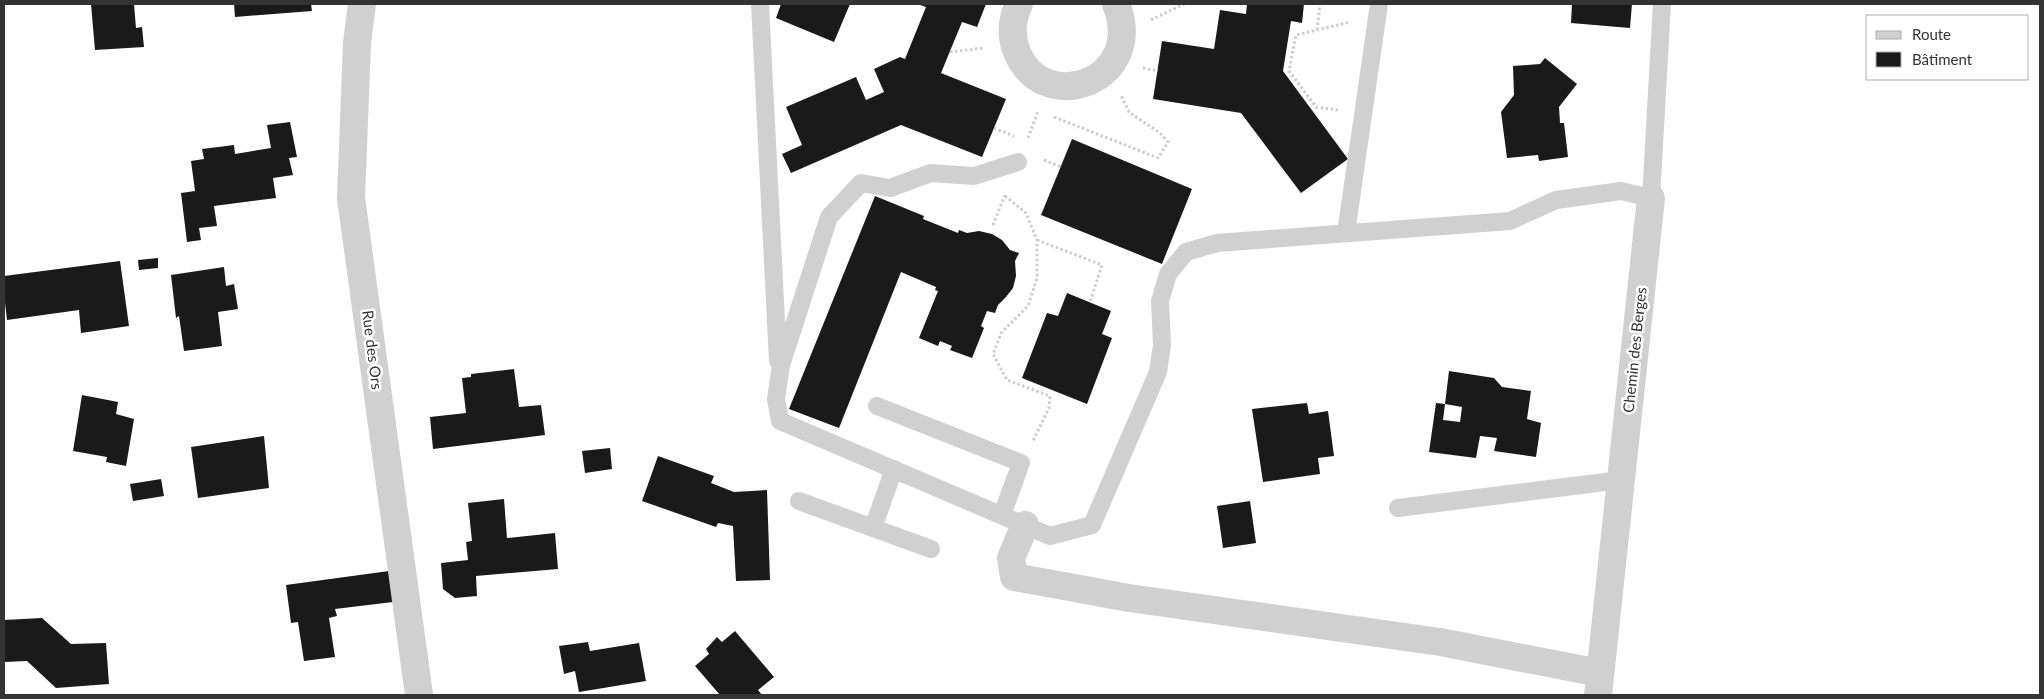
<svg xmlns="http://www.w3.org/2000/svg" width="2044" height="699" font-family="Lato,sans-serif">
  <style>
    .building { fill: #1a1a1a }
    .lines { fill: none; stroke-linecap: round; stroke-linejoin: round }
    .path { stroke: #cdcdcd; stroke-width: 3; stroke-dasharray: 2.5 2.5; stroke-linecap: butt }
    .lane { stroke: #d0d0d0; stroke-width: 18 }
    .street { stroke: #d0d0d0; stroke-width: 28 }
    .labels { text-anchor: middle; stroke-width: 5; stroke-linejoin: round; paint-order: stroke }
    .street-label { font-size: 15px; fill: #333; stroke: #fff }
  </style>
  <rect width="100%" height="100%" fill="#fff"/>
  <path class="building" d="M91,4H134L136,28L142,27L144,47L95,50Z
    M234,4H311L312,11L235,17Z
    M781,4H850L834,42L776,18Z
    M917,4H986L977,27L962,22L941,73L1006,99L982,157L901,125L791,173L782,154L802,145L786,107L856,77L866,100L884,92L874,69L900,57L905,59L926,7Z
    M1247,4H1304L1302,23L1291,21L1283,71L1348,159L1301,193L1241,113L1153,99L1162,41L1214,49L1220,10L1246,14Z
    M1572,4H1632L1630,28L1571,23Z
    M1545,58L1577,84L1559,107L1560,123H1564L1568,157L1539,161L1538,155L1507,158L1501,112L1514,95L1513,66L1540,64Z
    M290,122L297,157L289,158L293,175L273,178L276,198L214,206L217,226L199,228L201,240L187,242L181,193L195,191L191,161L204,159L202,149L234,145L235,154L271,148L267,125Z
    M1072,139L1192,189L1162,264L1041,215Z
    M875,196L924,216L923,219L958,233L959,230L967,233L979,231L992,234L1002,240L1010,250L1019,253L1015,261L1016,276L1013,288L1006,297L998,305L995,313L987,311L981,326L984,328L972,358L950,350L952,346L940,341L938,346L919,338L938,291L935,290L936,287L901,272L839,428L789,409Z
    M158,258V268L139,270L138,260Z
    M120,261L129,326L81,333L79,310L7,320L4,294V276Z
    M224,267L226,286L234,284L238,309L218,312L222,346L184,351L179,316L176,318L171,275Z
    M1067,293L1111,311L1102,334L1112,338L1087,404L1022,378L1047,313L1058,316Z
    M514,369L519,407L541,405L545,435L433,449L430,417L466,413L462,378L471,377V374Z
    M1449,371L1494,378L1502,387L1531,391L1527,419L1541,423L1536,457L1494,451L1497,438L1480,436L1476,458L1429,452L1436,403L1445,404L1443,420L1460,422L1462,407L1445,404Z
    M82,395L118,402L116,414L134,419L126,466L106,462L107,457L73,451Z
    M1307,403L1309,414L1328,411L1334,456L1318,458L1320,474L1263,482L1252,409Z
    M264,436L269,488L198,498L191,447Z
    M610,448L612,469L585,473L582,451Z
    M658,456L714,476L711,483L734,492L767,490L770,580L736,581L733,526L718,523L716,527L642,501Z
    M161,479L164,496L133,501L130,484Z
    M504,499L507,538L555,533L558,569L476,576L477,596L455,598L443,589L441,563L468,560L466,542L472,541L468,503Z
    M1250,501L1256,543L1223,548L1217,506Z
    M389,571L393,602L335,609L337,616L329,618L335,657L304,661L298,622L291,623L286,585Z
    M42,618L71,644L106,643L109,684L56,688L27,661L4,662V620Z
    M735,631L774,677L758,690L762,695H720L695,666L709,654L706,649L717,637L722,642Z
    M588,642L590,651L639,643L646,681L579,692L575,671L564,674L559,646Z"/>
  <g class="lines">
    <path class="path" d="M1151,20L1184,4
      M1317,30L1320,4
      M950,52L984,48
      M1143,68L1158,71
      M1338,110L1316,107L1289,71L1296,35L1350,22
      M1054,117L1158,158L1168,142L1160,133L1129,112L1121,95
      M994,128L1014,136
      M1028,138L1038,111
      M1044,160L1061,167
      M1005,196L1026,213L1037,240V278L1028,306L1001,333L993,354L1007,380L1050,396L1049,408L1033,441
      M993,225L1005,195
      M1037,240L1102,265L1090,302"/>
    <path class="lane" d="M760,4L778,361
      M1018,162L974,176L931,173L890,188L861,183L829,217L781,365L776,399L780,421L1050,536L1092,525L1158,372L1162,345L1160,301L1168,274L1186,252L1217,243L1510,221L1556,200L1621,191L1651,198L1662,4
      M1346,233L1379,4
      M877,406L1021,463L1002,515
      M799,501L931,549
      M1398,508L1621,480
      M873,528L894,469"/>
    <path class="street" d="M362,4L357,43L351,198L419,695
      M1019,4C1012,19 1010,35 1017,52C1044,118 1147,81 1116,4
      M1025,525L1011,558L1014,577L1129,598L1440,642L1600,673
      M1598,695L1651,198"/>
  </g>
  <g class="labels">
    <g class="street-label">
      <text transform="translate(372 350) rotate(83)" y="5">Rue des Ors</text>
      <text transform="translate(1635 350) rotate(-84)" y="5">Chemin des Berges</text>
    </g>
  </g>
  <rect width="2044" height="699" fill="none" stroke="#333333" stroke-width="10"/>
  <rect x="1866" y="15" width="162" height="65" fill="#ffffff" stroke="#adadad"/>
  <rect x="1876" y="31" width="25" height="8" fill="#d0d0d0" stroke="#adadad"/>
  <text x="1912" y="40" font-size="15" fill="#333333">Route</text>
  <rect x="1876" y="52" width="25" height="15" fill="#1a1a1a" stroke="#adadad"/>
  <text x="1912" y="65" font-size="15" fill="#333333">Bâtiment</text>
</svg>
